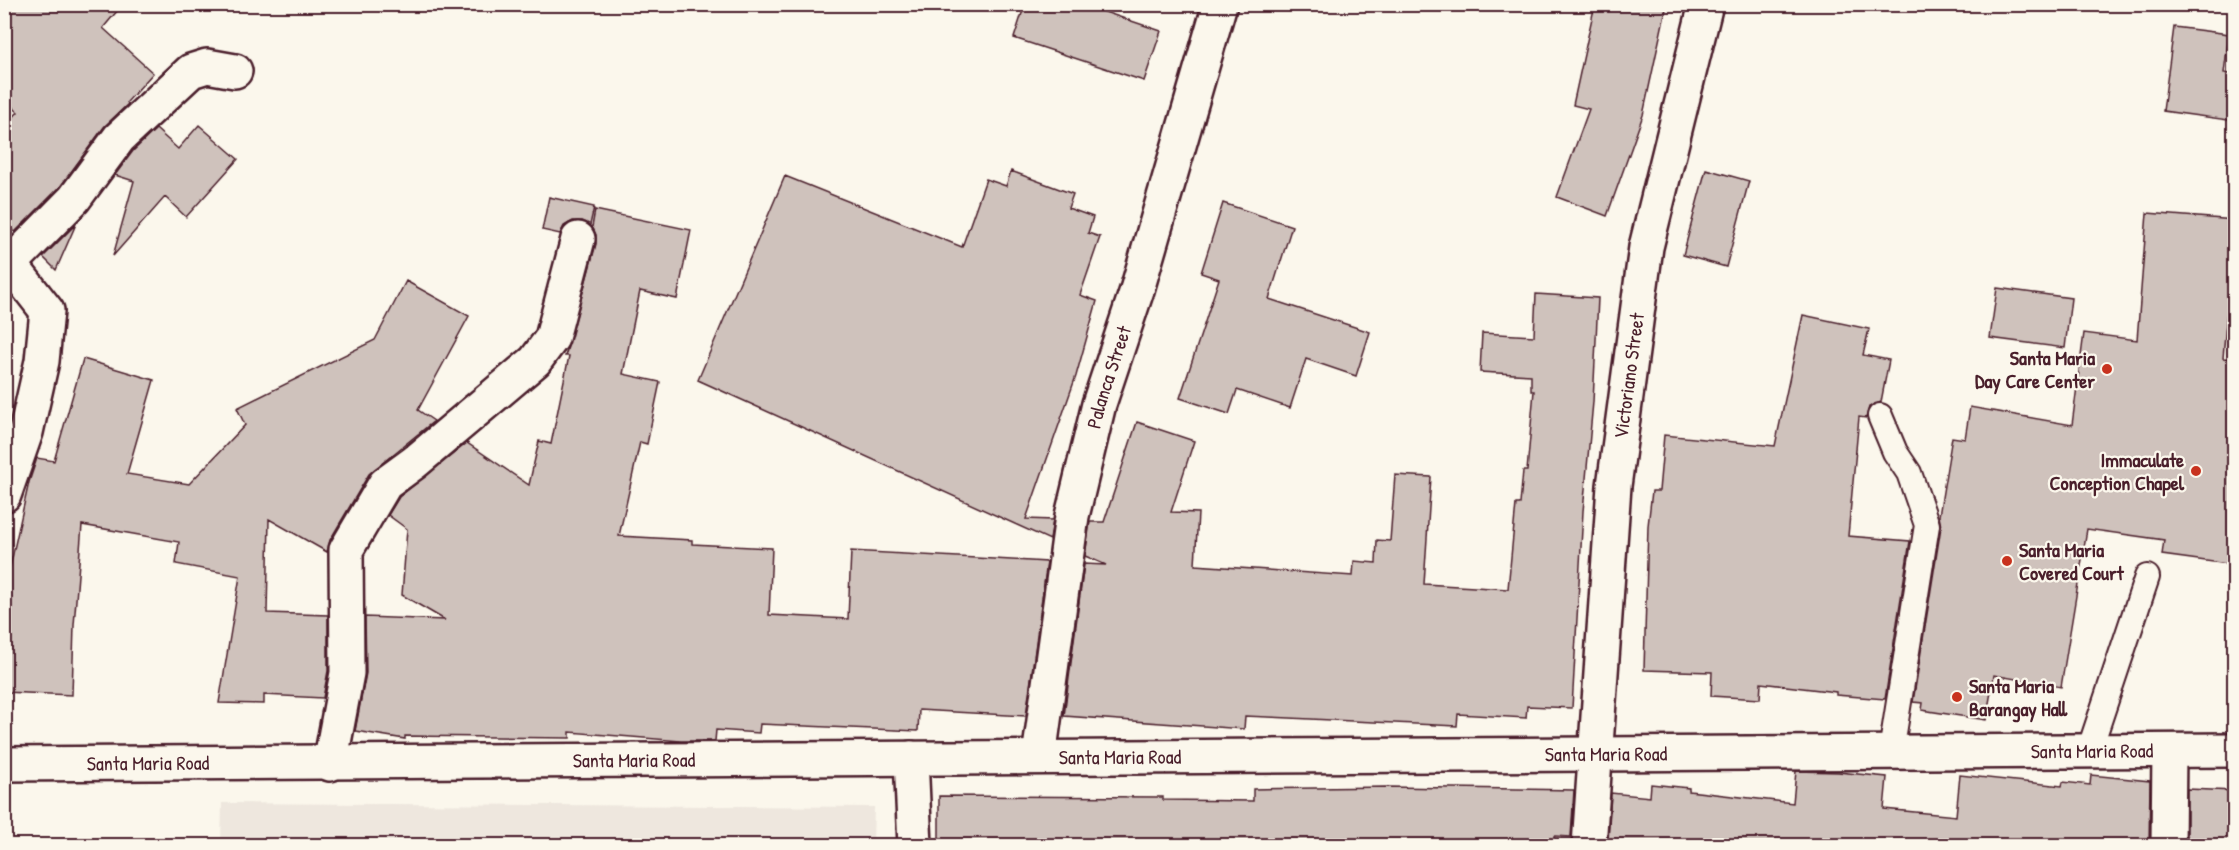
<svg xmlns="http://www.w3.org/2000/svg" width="2239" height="850" font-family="'Patrick Hand',sans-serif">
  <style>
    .built { fill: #eee7de }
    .building { fill: #cfc2bc; stroke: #4a1f2b; stroke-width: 1.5 }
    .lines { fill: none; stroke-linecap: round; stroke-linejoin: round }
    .service-casing { stroke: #4a1f2b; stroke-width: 28 }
    .minor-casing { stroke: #4a1f2b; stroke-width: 38 }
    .secondary-casing { stroke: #4a1f2b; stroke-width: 38 }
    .service { stroke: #fbf7ec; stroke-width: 24 }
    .minor { stroke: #fbf7ec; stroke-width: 33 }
    .secondary { stroke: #fbf7ec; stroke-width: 33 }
    .poi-dot { fill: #c8321e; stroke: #fbf7ec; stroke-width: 2 }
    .labels { text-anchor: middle; stroke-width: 4.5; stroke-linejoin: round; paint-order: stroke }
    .poi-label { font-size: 20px; font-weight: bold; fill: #4a1f2b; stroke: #fbf7ec; text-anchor: end }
    .street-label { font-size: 20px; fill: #4a1f2b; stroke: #fbf7ec }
  </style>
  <rect width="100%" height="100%" fill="#fbf7ec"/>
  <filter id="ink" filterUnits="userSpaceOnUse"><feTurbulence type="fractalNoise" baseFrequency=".0167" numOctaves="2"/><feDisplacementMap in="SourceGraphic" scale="12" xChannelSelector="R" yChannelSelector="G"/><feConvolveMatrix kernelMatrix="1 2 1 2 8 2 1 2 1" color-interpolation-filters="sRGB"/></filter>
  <g filter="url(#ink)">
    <path class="built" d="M222,803L874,807L873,845H221Z"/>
    <path class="building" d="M4,4H123L103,28L153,73L127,102L128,104L104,127L60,187L15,232L4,223V127L18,112L4,99Z
      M1025,4H1081L1161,31L1144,81L1014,38Z
      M1595,4H1667L1643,115L1607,216L1557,197L1589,109L1573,105Z
      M2174,27L2229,34L2224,73L2235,75V121L2163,111Z
      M199,125L238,159L186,217L165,197L113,256L134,181L115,175L133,151L156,129L178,149Z
      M1706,169L1749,181L1726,267L1683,255Z
      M1011,171L1073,194L1068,208L1093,217L1088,233L1100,237L1080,295L1097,301L1076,376L1026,519L1053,520L1050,540L698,380L785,176L962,247L986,179L1006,186Z
      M549,197L594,207L590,225L582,221H573L564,226L560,234L542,230Z
      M1223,203L1292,226L1269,299L1370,332L1356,376L1306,359L1290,408L1237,390L1229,414L1180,398L1219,279L1201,273Z
      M595,210L691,230L677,299L640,291L623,374L660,382L647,444L640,442L619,536L692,540V544L772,548L769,615L848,619L851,551L1047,562L1026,716L919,710L918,731L760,724L759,733L716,730L715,741H681L570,732V738L405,736V739L355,731L366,673L365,617L445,620L402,595L407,529L388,515L399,497L467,443L529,485L539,441L551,444L569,356H565L567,350L596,244V235L592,227Z
      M2147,213L2235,220V275H2230L2223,358L2235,359V565L2162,555L2164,540L2087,529L2061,687L1994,675L1986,720L1922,710L1923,703L1913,702L1941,527L1939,516L1952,437L1965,439L1970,407L2072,425L2084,333L2137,340Z
      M76,224L56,270L43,257Z
      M406,281L469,316L418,410L434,421L369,474L330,540L327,552L269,519L267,613L328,615V671L323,698L264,695V704L219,703L240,576L176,564L179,542L82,525L74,625L72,695L4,692V594L29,482L37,458L54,461L83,359L154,380L127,474L189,484L245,425L237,408L375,340Z
      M1997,288L2071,298L2065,348L1990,338Z
      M1536,294L1598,298L1593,402L1583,511L1572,708L1527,706L1526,718L1458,714L1457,726L1245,716L1244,729L1064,716L1084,564L1106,565L1085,556L1090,522H1104L1137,422L1194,441L1171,512L1198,513L1195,565L1353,576L1354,561L1376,563L1377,540L1390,541L1395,475L1431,477L1424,584L1508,589L1516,504H1520L1523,471H1527L1534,391H1531V375L1480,372L1482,333L1534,336Z
      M1803,315L1869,329L1863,355L1889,360L1881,402L1869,407L1866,418L1859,417L1848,536L1910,541L1885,699L1836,695V692L1761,683L1760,699L1711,696L1712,672L1644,670L1648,526L1652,491H1659L1664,435L1775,446Z
      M1796,771L1838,772L1887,777L1884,809L1956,816L1960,775L2062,786L2063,782L2090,785L2091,775L2150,781L2149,846H1651L1608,841L1611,793L1650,797L1651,784L1689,788V791L1793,803Z
      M1387,787L1574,790L1571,837L1554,836V846H939V796L1163,797V800L1253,801V789Z
      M2187,789L2235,791V846H2187Z"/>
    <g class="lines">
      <g class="service-casing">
        <path id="service" d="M1880,416L1895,452L1909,473L1927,525L1891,752
          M2089,751L2147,577"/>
      </g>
      <g class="minor-casing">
        <g id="minor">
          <path d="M4,256L47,311L42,361L26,432L4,495"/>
          <path d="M11,263L74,199L119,138L191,71L207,66L235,71"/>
          <path id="s1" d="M1039,757L1072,516L1099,404L1137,290L1220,4"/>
          <path d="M911,758L915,846"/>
          <path d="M330,764L347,673L346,550L385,484L415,462L535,361L552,338L578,239"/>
          <path id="s2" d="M1589,846L1614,486L1646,247L1706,4"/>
          <path d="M2168,846L2169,751"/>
        </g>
      </g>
      <g class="secondary-casing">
        <g id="secondary">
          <path id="s3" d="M4,764L2234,750"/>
        </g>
      </g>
      <use href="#service" class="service"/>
      <use href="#minor" class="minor"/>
      <use href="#secondary" class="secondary"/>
    </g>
  </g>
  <g class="poi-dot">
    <circle cx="2107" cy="369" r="6"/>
    <circle cx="2196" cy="471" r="6"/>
    <circle cx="2007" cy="561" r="6"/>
    <circle cx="1957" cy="697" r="6"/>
  </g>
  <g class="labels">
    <g class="poi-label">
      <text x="2095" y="365">Santa Maria<tspan x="2095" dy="23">Day Care Center</tspan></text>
      <text x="2184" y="467">Immaculate<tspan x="2184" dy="23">Conception Chapel</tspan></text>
      <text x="2019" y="557" text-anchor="start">Santa Maria<tspan x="2019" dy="23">Covered Court</tspan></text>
      <text x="1969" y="693" text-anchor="start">Santa Maria<tspan x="1969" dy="23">Barangay Hall</tspan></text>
    </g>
    <g class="street-label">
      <text dy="7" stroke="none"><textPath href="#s2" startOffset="472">Victoriano Street</textPath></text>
      <text dy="7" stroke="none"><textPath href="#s1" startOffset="387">Palanca Street</textPath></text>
      <text dy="7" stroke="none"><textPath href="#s3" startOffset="2088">Santa Maria Road</textPath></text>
      <text dy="7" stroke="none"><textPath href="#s3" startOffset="1602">Santa Maria Road</textPath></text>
      <text dy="7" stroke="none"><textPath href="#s3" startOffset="1116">Santa Maria Road</textPath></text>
      <text dy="7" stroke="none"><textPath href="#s3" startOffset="630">Santa Maria Road</textPath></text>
      <text dy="7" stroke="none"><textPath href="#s3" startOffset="144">Santa Maria Road</textPath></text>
    </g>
  </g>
  <rect width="2239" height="850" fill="none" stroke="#fbf7ec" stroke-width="24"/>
  <rect x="12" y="12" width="2215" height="826" fill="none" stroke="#4a1f2b" stroke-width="2" filter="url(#ink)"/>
</svg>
